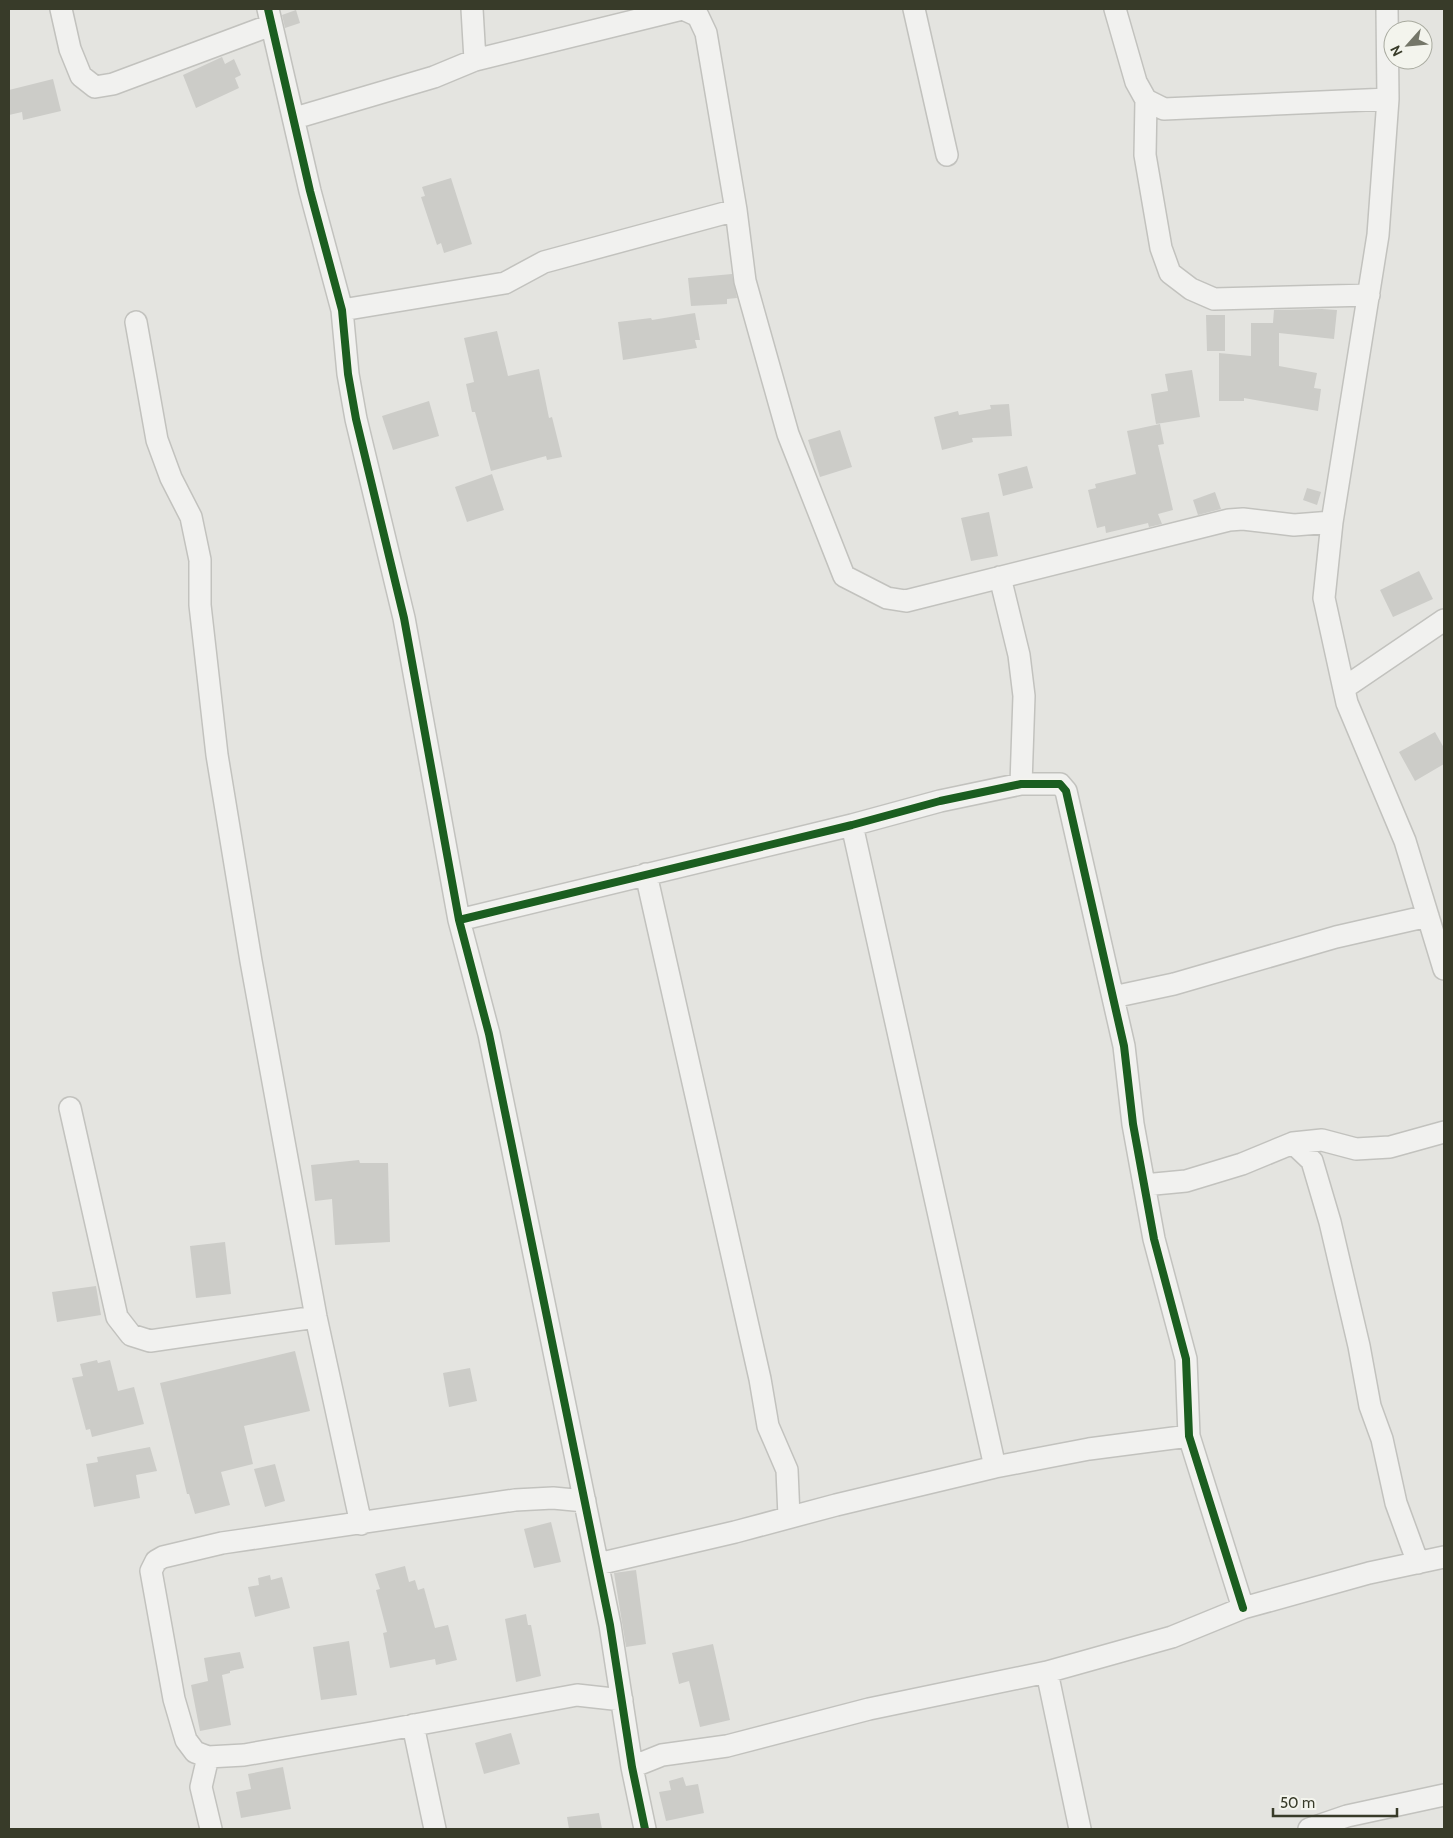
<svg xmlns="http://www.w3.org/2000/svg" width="1453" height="1838" font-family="Cabin,sans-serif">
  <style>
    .building { fill: #ccccc8 }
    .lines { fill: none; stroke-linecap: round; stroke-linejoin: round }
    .minor-casing { stroke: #c2c2be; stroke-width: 24 }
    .minor { stroke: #f1f1ef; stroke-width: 21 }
    .cycleway-casing { stroke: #f3f4ed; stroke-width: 11 }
    .cycleway { stroke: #1b5e20; stroke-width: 8 }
  </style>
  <rect width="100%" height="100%" fill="#e4e4e0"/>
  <path class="building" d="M296,10L300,23L285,28L282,15Z
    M222,57L225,64L234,59L241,75L235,78L239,88L196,108L183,75Z
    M53,79L61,111L23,120L22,112L9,115V90Z
    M451,178L472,244L444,253L441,243L437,245L421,197L425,196L422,187Z
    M732,274L737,298L727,299V304L691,306L688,278Z
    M1322,309L1337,310L1334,339L1279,333V366L1317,373L1314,388L1321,389L1318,411L1244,398V401H1219V353L1251,356V323H1273L1274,310Z
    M695,313L700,340H695L697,348L623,360L618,322L651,318L652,320Z
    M1206,315H1225V351H1207Z
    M497,331L508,376L539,369L549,418L552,417L562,457L547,460L546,456L491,471L475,412H472L466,384L474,382L464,338Z
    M1192,370L1200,417L1156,424L1151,394L1168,391L1165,374Z
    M429,401L439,436L393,450L382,416Z
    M1009,404L1012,436L972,438L973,442L942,450L934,417L958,411L959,415L991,409L990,405Z
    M1160,424L1164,444L1158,445L1173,510L1158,514L1162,524L1149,527L1148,523L1106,533L1105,526L1097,528L1088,490L1096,488L1095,484L1136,474L1127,431Z
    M840,430L852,467L820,477L808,440Z
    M1027,466L1033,488L1003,496L998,474Z
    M492,474L504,510L467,522L455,487Z
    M1307,488L1321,492L1317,505L1303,500Z
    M1215,492L1221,509L1198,515L1193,500Z
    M989,512L998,556L971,561L961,518Z
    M1419,571L1433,599L1393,617L1380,590Z
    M1435,732L1444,748V764L1415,781L1399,752Z
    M359,1160L360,1163H388L390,1242L335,1245L332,1199L315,1201L311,1165Z
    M225,1242L231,1294L196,1298L190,1246Z
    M96,1286L101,1315L57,1322L52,1292Z
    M295,1351L310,1411L244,1426L253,1464L221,1472L230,1505L195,1514L189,1494H187L160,1383Z
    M97,1360L98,1363L110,1360L118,1391L134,1387L144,1424L92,1437L90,1429L86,1430L72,1378L83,1376L80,1364Z
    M470,1368L477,1401L449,1407L443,1373Z
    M150,1447L157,1471L136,1475L140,1498L94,1507L86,1464L98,1462L97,1457Z
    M275,1464L285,1501L265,1507L254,1469Z
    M551,1522L561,1562L534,1568L524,1529Z
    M405,1566L409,1582L415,1580L418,1590L424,1588L435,1628L448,1625L457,1660L436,1665L435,1659L390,1668L383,1633L387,1632L376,1590L380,1589L375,1574Z
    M636,1570L646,1644L626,1647L614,1573Z
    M270,1575L271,1580L282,1577L290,1608L255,1617L248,1587L259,1585L258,1578Z
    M526,1614L528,1625H531L541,1676L516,1682L505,1619Z
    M349,1641L357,1695L321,1700L313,1647Z
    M713,1644L730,1720L700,1727L689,1681L679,1684L672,1653Z
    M240,1652L244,1668L230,1671V1673L222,1675L231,1725L200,1731L191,1685L208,1681L204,1658Z
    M511,1733L520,1764L484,1774L475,1743Z
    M283,1767L291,1809L241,1818L236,1792L251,1789L248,1774Z
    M683,1777L686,1786L698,1784L704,1813L666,1821L659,1792L671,1790L669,1781Z
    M599,1813L602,1829H569L567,1817Z"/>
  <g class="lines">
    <g class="minor-casing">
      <path id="minor" d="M61,9L70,49L81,76L95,87L113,84L271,25
        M268,9L310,191L342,310L348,374L356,419L404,618L459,920L489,1034L610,1625L632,1767L645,1829
        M472,9L475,60
        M683,9L698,16L706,33L736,210L745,281L788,434L844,576L887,598L906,601L1229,520L1243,519L1294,525L1332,522
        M914,9L947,155
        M1115,9L1136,82L1146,100L1164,109L1388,99
        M1387,9L1388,99L1378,235L1332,522L1324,598L1347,703L1405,841L1444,969
        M1146,100L1145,155L1161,248L1170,273L1191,289L1214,299L1369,295
        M295,118L434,77L475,60L682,9
        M342,310L505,283L544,262L736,210
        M136,322L157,440L171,478L191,517L200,560V605L217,755L251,961L316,1317L361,1524
        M1000,577L1019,655L1024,696L1021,784
        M1344,688L1444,620
        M852,825L995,1467
        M646,874L760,1379L768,1426L787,1470L789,1517
        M459,920L852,825L940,801L1021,784H1060L1066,791L1124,1046L1133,1124L1154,1239L1186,1359L1189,1436L1243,1608
        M1113,997L1174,984L1336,937L1428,916
        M70,1108L117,1317L131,1335L150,1341L316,1317
        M1293,1143L1312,1161L1330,1222L1359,1346L1370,1406L1382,1439L1396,1503L1418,1563
        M1144,1185L1186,1181L1242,1164L1293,1143L1322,1140L1356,1149L1390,1147L1444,1132
        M585,1501L553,1498L515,1500L222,1543L163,1557L156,1561L151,1571L174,1699L186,1740L195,1752L208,1757L244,1755L371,1733L577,1695L622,1700
        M598,1564L735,1532L836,1505L995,1467L1089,1449L1189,1436
        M1047,1672L1080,1829
        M413,1725L435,1829
        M208,1757L201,1787L211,1829
        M632,1767L662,1755L727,1746L869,1709L1047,1672L1172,1637L1243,1608L1369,1573L1444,1557
        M1309,1829L1347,1816L1444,1795"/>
    </g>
    <use href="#minor" class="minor"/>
    <g class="cycleway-casing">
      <path id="cycleway" d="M268,9L310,191L342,310L348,374L356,419L404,618L459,920L489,1034L610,1625L632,1767L645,1829
        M459,920L852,825L940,801L1021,784H1060L1066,791L1124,1046L1133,1124L1154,1239L1186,1359L1189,1436L1243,1608"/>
    </g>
    <use href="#cycleway" class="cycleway"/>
  </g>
  <rect width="1453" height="1838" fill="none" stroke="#383b29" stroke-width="20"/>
  <g transform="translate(1408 45) rotate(243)"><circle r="24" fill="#f3f4ed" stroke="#a8aa9f"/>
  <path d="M0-4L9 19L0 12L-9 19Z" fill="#747669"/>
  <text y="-8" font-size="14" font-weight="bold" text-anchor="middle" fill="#383b29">N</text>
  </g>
  <path d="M1273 1808v8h124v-8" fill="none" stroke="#383b29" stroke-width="2.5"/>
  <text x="1280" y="1808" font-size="15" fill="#383b29" stroke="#f3f4ed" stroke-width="4" paint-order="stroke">50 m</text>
</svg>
